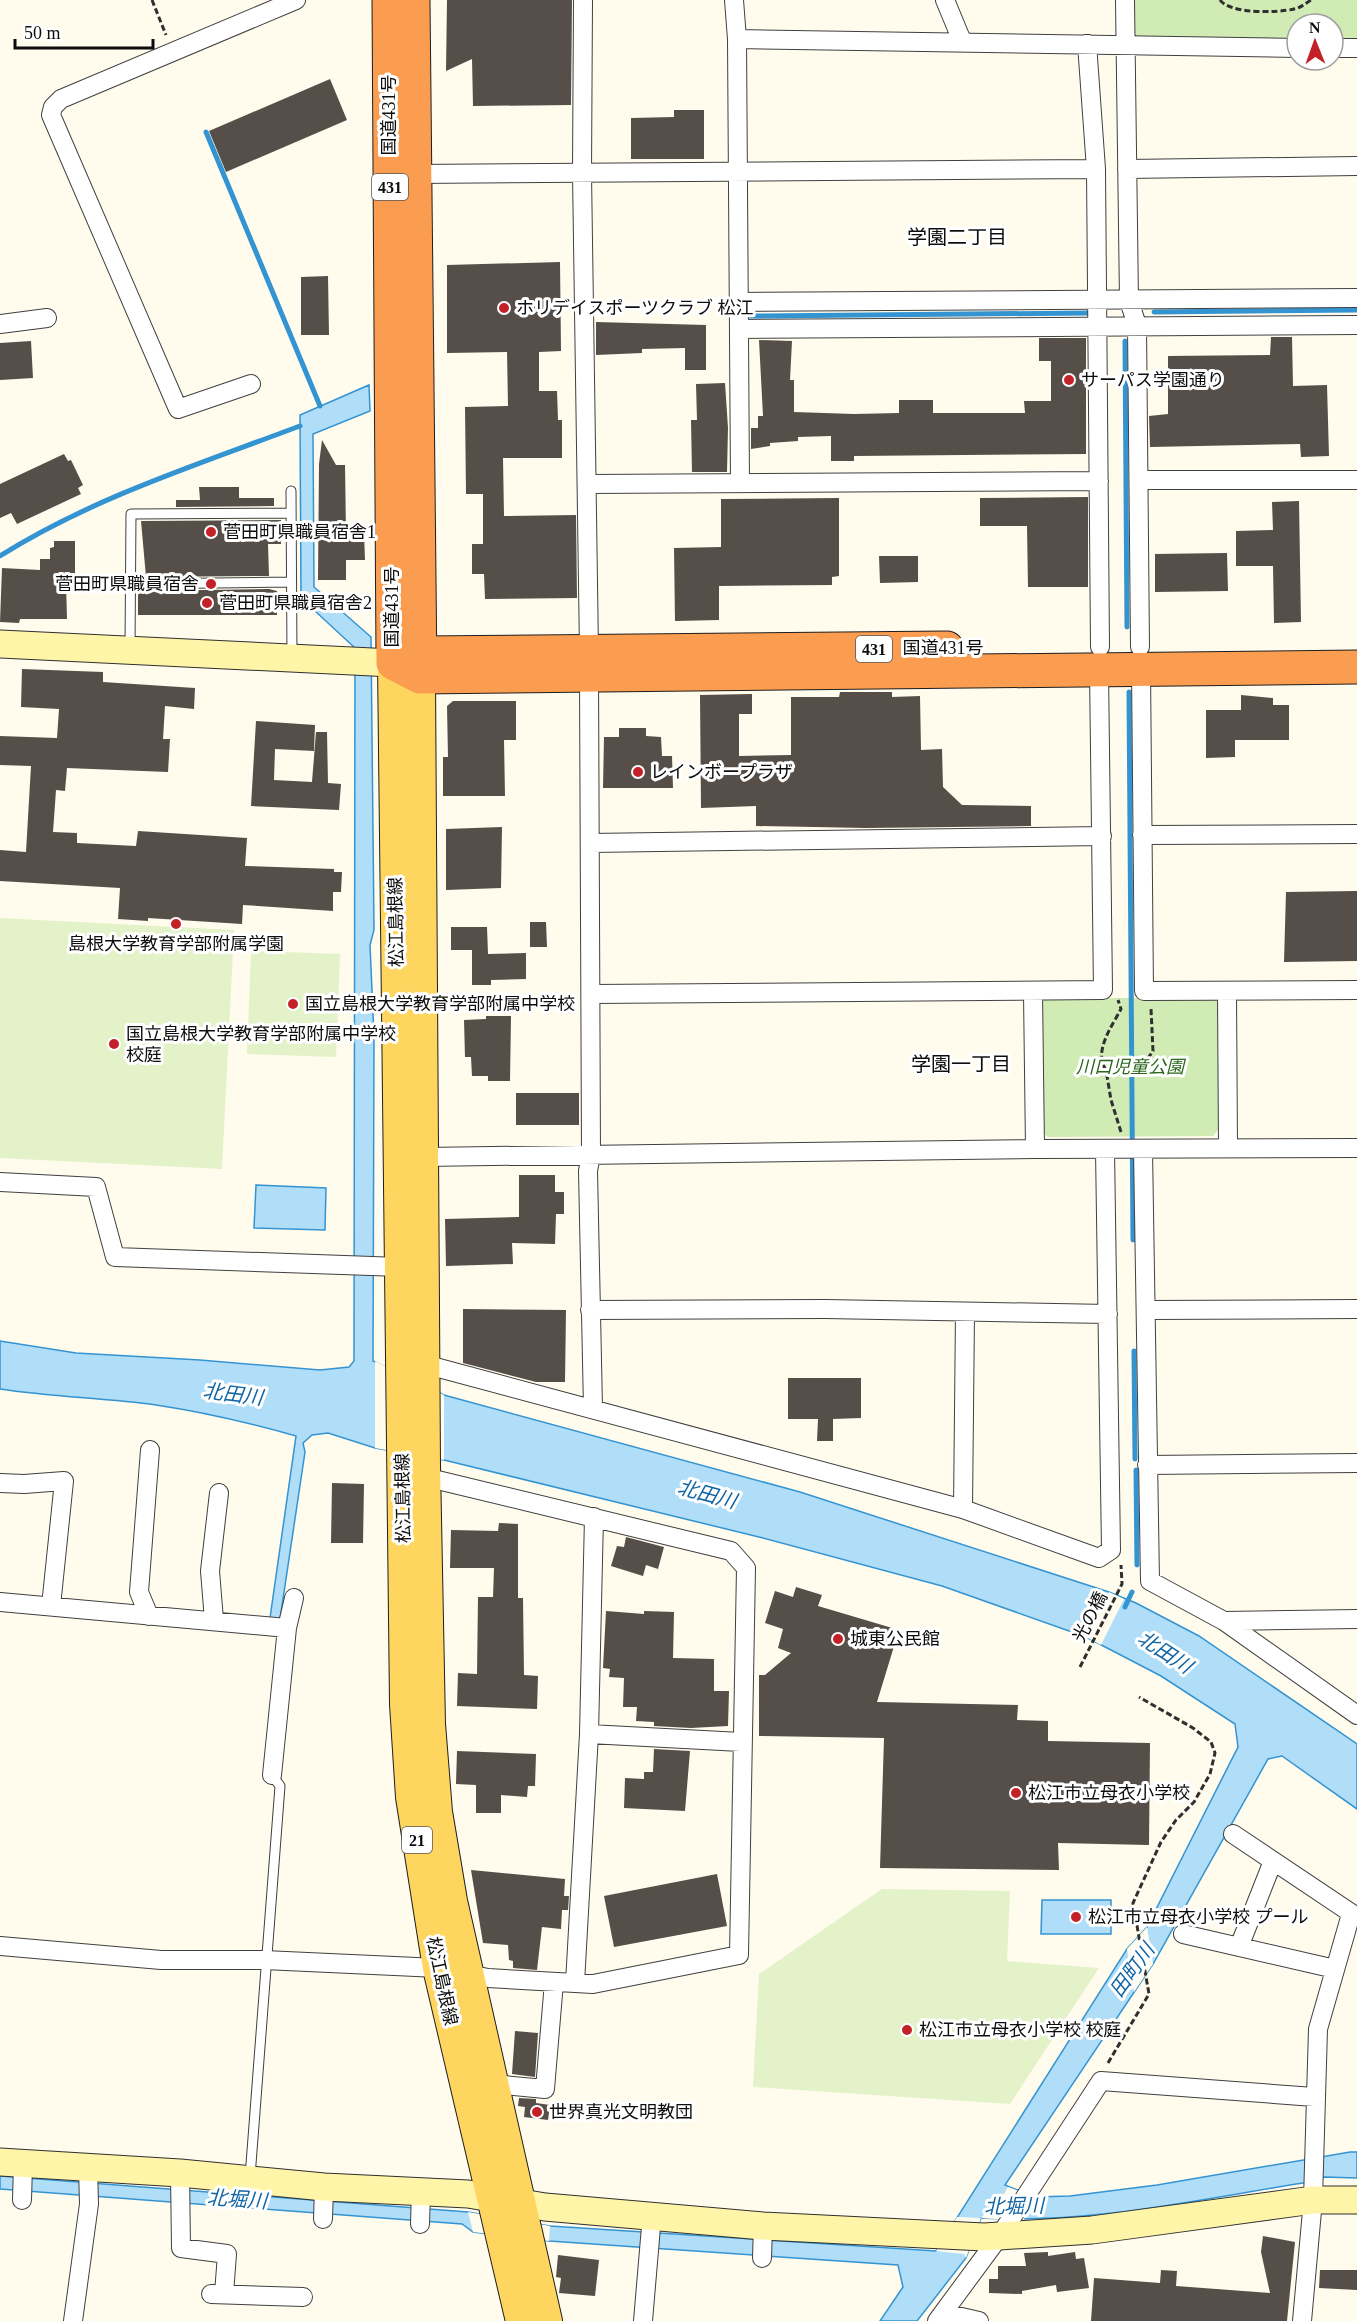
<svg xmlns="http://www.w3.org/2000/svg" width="1357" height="2321" font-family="'Times New Roman','Noto Sans JP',serif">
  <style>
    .green { fill: #d1ebb5 }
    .pitch { fill: #e3f2c8 }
    .water { fill: #b0def8; stroke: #3494d2; stroke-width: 1.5 }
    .pier { fill: #fffbed }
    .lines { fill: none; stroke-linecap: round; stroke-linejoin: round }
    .stream { stroke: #3494d2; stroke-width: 5 }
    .building { fill: #564e49 }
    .lane-casing { stroke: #404040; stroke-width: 11 }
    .street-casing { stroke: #404040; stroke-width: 20 }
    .secondary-casing { stroke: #2f2f2f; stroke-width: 29 }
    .primary-casing { stroke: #1e1e1e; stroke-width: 32 }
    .highway-casing { stroke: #1e1e1e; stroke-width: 35 }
    .path { stroke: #2f2f2f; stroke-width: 3; stroke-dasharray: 6 3; stroke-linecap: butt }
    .lane { stroke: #fff; stroke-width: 9 }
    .street { stroke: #fff; stroke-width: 18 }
    .secondary { stroke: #fff5a8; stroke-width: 27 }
    .primary { stroke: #fed65f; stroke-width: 30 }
    .highway { stroke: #fa9d50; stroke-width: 33 }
    .poi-dot { fill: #c32028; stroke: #fff; stroke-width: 2 }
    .labels { text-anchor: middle; stroke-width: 6; stroke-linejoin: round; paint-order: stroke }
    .shield { fill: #fff; stroke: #565656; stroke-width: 1.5 }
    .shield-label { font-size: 16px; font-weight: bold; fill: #0d0d0d }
    .street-label { font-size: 18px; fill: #0d0d0d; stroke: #fff }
    .poi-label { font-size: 18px; fill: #0d0d0d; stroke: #fff; text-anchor: start }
    .park-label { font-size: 18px; font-style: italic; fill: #2b671b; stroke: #fff }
    .neighbourhood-label { font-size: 20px; fill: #0d0d0d; stroke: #fff }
    .water-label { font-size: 20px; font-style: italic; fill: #1165a4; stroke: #fff }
  </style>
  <rect width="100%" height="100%" fill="#fffbed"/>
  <path class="green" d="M1133,0H1357V38H1333V24H1297V39L1133,38Z
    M1045,998H1214L1219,1003L1218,1130L1213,1136L1048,1137L1044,1134L1041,1005Z"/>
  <path class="pitch" d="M0,918L234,930L222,1169L0,1158Z
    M251,951L340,954L336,1057L247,1054Z
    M882,1889L1010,1891L1007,1961L1099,1968L1010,2104L753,2087L759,1974Z"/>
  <path class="water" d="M369,385L370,411L313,434L314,587L371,637L374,930L370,945L374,1036L373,1361L444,1395L800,1492L1109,1592L1136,1603L1199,1636L1357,1744V1809L1282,1756L1268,1759L1153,1964L1005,2185L1035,2197L1070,2196L1157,2185L1350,2152H1357V2178L1324,2177L1303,2183C1196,2200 1090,2224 981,2218L966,2258L917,2321H880L903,2287L898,2265L549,2241L473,2232L462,2224L0,2189V2176L468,2212L550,2226L936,2251L1127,1949L1147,1927L1238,1747L1235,1724L1161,1676L1086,1637L942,1586L759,1537L444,1460L375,1448L328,1433L312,1435L303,1443L305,1452L280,1619L270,1618L296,1436C250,1423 203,1412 156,1405C104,1398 52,1397 0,1389V1341L76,1353L200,1360L320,1370L349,1367L354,1361L355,648L301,598L300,415Z
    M256,1185L326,1188L325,1230L254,1228Z
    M1042,1900H1111V1934H1041Z"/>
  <path class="pier" d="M375,1361L444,1395V1460L375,1448Z
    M1109,1592L1124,1599L1101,1645L1086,1637Z
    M1147,1927L1153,1964L1134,1992L1127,1949Z
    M1008,2187L1035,2197L1023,2221L981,2218L966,2258L964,2254L936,2251L957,2217L981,2218L988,2210L995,2209Z
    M468,2212L550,2226L549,2241L473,2232Z"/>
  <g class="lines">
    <path class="stream" d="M206,132L320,406
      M1154,312L1357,310
      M750,316L1088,313
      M1125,341L1127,627
      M0,556C92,498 199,464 300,426
      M1129,692L1133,1240
      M1134,1351L1135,1459
      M1136,1470L1137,1565
      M1125,1607L1132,1592"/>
  </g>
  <path class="building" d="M447,0H572L571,105L473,106L472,59L446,71Z
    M330,79L347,120L226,172L209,131Z
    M674,110H704V159H631V118L674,117Z
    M560,262L561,351L539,352V391H557L558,420H562V458H503L504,516L576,515L577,598L485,599L484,574H472V544H483V494H466L465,407L508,406L507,352L447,353V265Z
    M328,276L329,335H301V277Z
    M596,322L706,325V370H685V348L642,349V353L596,355Z
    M1271,337H1292L1293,386L1327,385L1329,456L1301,457L1300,444L1150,447L1149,416L1168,414V356L1270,355Z
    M1039,338H1086V454L854,456V461H831V436L798,437V441L770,443V446L751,449V428H758V416H763L759,340L792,341L790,380H794V412L854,414L899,413V400H933V413H1025L1024,401H1051V361H1039Z
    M31,341L33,378L0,380V343Z
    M725,383L728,428L727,472H692L691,420H697L696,384Z
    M322,440L336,465H345L346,533H364L365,560H346V580H318L319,464Z
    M64,454L68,461L71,460L83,485L78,488L81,494L17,524L11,513L0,518V484Z
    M199,487H239V498H274V506L176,507V500H200Z
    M1088,497V587H1028L1027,526H980V498Z
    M839,498V576L832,577V585L719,586V620L675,621L674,548L721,547V499Z
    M1299,501L1301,622L1274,623L1273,566H1236V531L1273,530L1272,502Z
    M281,520V544H268L269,576L146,577L141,521Z
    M54,541H75V582H66L67,619H20L19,623L0,622L2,568L40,570V559H50V548L54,547Z
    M1227,553L1228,591L1155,592V554Z
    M879,556H918V582L880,583Z
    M269,589L277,591V615H138V591Z
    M22,669L103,672V682L195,688L194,709L165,706L163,739H170L168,772L67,768L65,791L56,790L53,832L77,833V843L136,846L138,831L247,838L245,866L334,869V872H342L341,892H333V911L243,905L242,924L148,918V921L118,919L120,888L0,881V850L26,852L31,766L0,765V736L57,738L59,709L21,707Z
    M840,692H892V697L920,696L921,750L942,749L943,787L962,805L1031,806V826L866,828L756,826V806L701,808L700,695L752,694V714H739V756L791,755V697H839Z
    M1241,695L1273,698V705H1289V740H1235V757L1206,758V710H1241Z
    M453,701H516V740H504L505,796H443V757H448L447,706Z
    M256,721L315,725L314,751L275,749L274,780L312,782L316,732H327L328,783L341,784L339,810L251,806Z
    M619,728H646V736L661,737L662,756H672L673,788H603L604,737H619Z
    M502,827L501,888L446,890V829Z
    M1357,891V961L1284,962L1286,892Z
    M530,922H546L547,947H530Z
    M451,927H487L488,954L526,953V979L491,980V985H472V950H451Z
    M486,1016H511L510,1081H488V1076H472L471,1057H465L464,1020L486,1019Z
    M516,1093H579V1125H516Z
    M519,1175H555V1192H564V1214H556L555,1244L512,1243L513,1264L446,1266L445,1219L519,1217Z
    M463,1309L566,1310L565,1382H536L463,1363Z
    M788,1378H861V1418L833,1419V1441H817L818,1419H788Z
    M332,1483L364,1484L363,1543H331Z
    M499,1523L518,1524V1598H523L524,1675L538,1676L537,1709L457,1706L458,1673L477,1674L478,1597H493L494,1568H450L451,1530L498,1531Z
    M626,1537L664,1547L658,1569L646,1565L643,1576L611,1566L617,1546L624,1547Z
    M796,1587L822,1595L818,1606L899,1630L877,1702L1018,1705L1017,1720L1048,1721V1741L1150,1743L1149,1845L1058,1843L1059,1870L880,1868L884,1738L759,1736V1675H765L791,1653L778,1648L783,1629L765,1623L775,1591L793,1597Z
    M606,1611L644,1614V1611L674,1612L673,1658L714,1659V1691H729L728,1726L691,1728L654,1726V1722L636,1721L637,1707H623L624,1678L609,1677L610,1669L603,1668Z
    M654,1749L690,1751L685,1811L624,1808L625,1778L644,1779V1772H653Z
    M457,1751L536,1754L535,1786H528L527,1797L501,1795V1813H476V1785L456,1784Z
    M471,1870L565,1879L564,1896H569L568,1910H562L561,1929L542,1927L537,1970L513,1968V1961L509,1960L508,1945L483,1943Z
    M717,1874L727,1926L614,1947L604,1896Z
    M515,2031L538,2033L535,2077L512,2074Z
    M519,2098L536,2099V2103L550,2105L548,2120L524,2117L525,2107L518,2106Z
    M1263,2236L1295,2242L1287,2321H1091L1094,2278L1160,2283L1161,2270L1177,2271L1176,2286L1270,2293L1261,2252Z
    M1048,2252V2256L1075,2252L1076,2259L1084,2258L1089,2288L1057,2292L1056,2285L1022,2291V2294L989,2293V2279H998V2266H1026L1024,2253Z
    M558,2255L599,2260L595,2296L559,2293L561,2278L556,2277Z
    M1320,2270H1357V2290L1319,2288Z"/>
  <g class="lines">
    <g class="lane-casing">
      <path id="lane" d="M291,491L292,657
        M131,584L291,582
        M130,648L131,514L291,513
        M250,2177L280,1786L272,1775"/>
    </g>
    <g class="street-casing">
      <path id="street" d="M583,0L582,173L589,651
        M734,0L737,39L740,483
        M945,0L962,41
        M1125,0L1129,301L1137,325L1140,647
        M737,39L1297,48
        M1087,44L1096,169L1100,647
        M1333,48H1357
        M1127,169L1357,166
        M414,174L1096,169
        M739,302L1357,298
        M0,324L47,318
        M739,329L1357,325
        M251,384L178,409L51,115L53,107L61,99L296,0
        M1140,480H1357
        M588,484L1099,481
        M1141,669L1144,991L1357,990
        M586,670L589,675L591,1154L588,1171L593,1408
        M1142,835L1357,834
        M590,843L1102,836
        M1227,992L1228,1148
        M1033,993L1035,1149
        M592,994L1103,990L1099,670
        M1143,1150L1150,1581L1224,1621L1357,1619
        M423,1157L1035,1149L1357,1148
        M0,1182L96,1187L115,1257L400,1267
        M590,1310L825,1309L1108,1314
        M1147,1310L1357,1309
        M424,1364L963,1509L1099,1558L1111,1550L1105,1150
        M1147,1465L1357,1463
        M0,1483L24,1484L64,1481L51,1606
        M963,1509L965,1312
        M0,1602L287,1628
        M149,1616L139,1592L150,1450
        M214,1620L210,1571L219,1493
        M1224,1621L1357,1715
        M589,1734L741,1742
        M272,1775L287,1628L294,1598
        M1233,1834L1357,1917
        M1183,1934L1335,1969
        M0,1946L161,1960H264L438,1968L488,1978L593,1984L739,1955L746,1568L731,1551L425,1477
        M1239,1947L1273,1861
        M575,1983L589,1734L594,1517
        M493,2084L545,2089L554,1982
        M180,2173L181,2248L227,2254L224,2294
        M22,2200L23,2164
        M323,2219L324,2187
        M420,2224L421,2192
        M762,2258L763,2226
        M211,2294L303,2297
        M944,2313L979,2321
        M73,2321L89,2204L88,2168
        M643,2321L652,2215
        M937,2321L999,2237L1101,2081L1314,2097
        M1302,2321L1313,2200L1318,2029L1351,1914"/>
    </g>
    <g class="secondary-casing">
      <path id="secondary" d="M0,644L393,663
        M0,2162L180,2173L324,2187L468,2194L545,2207L763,2226L984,2237L1092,2230L1313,2200H1357"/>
    </g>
    <g class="primary-casing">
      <path id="primary" d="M393,663L405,1704L411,1797L438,1968L521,2321
        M420,677L425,1466L430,1724L437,1812L452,1901L547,2321"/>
    </g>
    <g class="highway-casing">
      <path id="highway" d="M389,0L393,663
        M413,0L420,675
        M393,663L420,677L1357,667
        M393,663L420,653L947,648"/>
    </g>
    <path class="path" d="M152,0L166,35
      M1220,0C1230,14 1277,13 1294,9C1300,8 1305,4 1311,0
      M1106,1070C1093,1052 1112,1026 1121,1009L1118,1000
      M1121,1132L1111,1100L1106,1070L1146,1061L1153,1051L1151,1009
      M1080,1667L1122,1584L1121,1565
      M1108,2063L1149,1994L1133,1903L1161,1842L1176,1820L1194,1802L1210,1774L1215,1753L1211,1742L1193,1728L1139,1697"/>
    <use href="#lane" class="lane"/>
    <use href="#street" class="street"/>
    <use href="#secondary" class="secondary"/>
    <use href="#primary" class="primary"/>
    <use href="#highway" class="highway"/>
  </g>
  <g class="poi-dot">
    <circle cx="504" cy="308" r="6"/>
    <circle cx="1069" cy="380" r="6"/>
    <circle cx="211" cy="532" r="6"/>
    <circle cx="211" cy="584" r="6"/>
    <circle cx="207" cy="603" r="6"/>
    <circle cx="638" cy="772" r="6"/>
    <circle cx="176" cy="924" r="6"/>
    <circle cx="293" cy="1004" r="6"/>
    <circle cx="114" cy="1044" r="6"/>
    <circle cx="838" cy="1639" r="6"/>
    <circle cx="1016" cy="1793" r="6"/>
    <circle cx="1076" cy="1917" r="6"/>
    <circle cx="907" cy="2030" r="6"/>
    <circle cx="537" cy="2112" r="6"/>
  </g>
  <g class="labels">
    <g class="shield">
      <rect x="372" y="174" width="36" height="26" rx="4.5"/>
      <rect x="856" y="636" width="36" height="26" rx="4.5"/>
      <rect x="402" y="1827" width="30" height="26" rx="4.5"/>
    </g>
    <g class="shield-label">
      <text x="390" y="193">431</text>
      <text x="874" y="655">431</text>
      <text x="417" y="1846">21</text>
    </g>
    <g class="street-label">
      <text transform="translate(389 115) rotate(-90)" y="6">国道431号</text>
      <text transform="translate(392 607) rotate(-90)" y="6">国道431号</text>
      <text x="943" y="654">国道431号</text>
      <text transform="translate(396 922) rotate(-91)" y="6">松江島根線</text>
      <text transform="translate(403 1498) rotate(-91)" y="6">松江島根線</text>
      <text transform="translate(1090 1617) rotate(-63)" y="6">光の橋</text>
      <text transform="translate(442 1981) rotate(78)" y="6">松江島根線</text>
    </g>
    <g class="poi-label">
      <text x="516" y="314">ホリデイスポーツクラブ 松江</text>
      <text x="1081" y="386">サーパス学園通り</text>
      <text x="223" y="538">菅田町県職員宿舎1</text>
      <text x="199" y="590" text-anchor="end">菅田町県職員宿舎</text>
      <text x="219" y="609">菅田町県職員宿舎2</text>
      <text x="650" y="778">レインボープラザ</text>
      <text x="176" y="950" text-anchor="middle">島根大学教育学部附属学園</text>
      <text x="305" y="1010">国立島根大学教育学部附属中学校</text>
      <text x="126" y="1040">国立島根大学教育学部附属中学校<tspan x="126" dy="21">校庭</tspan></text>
      <text x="850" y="1645">城東公民館</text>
      <text x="1028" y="1799">松江市立母衣小学校</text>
      <text x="1088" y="1923">松江市立母衣小学校 プール</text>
      <text x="919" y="2036">松江市立母衣小学校 校庭</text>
      <text x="549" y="2118">世界真光文明教団</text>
    </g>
    <g class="park-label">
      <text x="1130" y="1073">川口児童公園</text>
    </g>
    <g class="neighbourhood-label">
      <text x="957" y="244">学園二丁目</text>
      <text x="961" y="1071">学園一丁目</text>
    </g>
    <g class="water-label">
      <text transform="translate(233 1394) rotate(7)" y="7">北田川</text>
      <text transform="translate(707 1494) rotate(15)" y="7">北田川</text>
      <text transform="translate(1165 1652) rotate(33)" y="7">北田川</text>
      <text transform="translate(1132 1970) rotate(-54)" y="7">田町川</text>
      <text transform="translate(237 2199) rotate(4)" y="7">北堀川</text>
      <text transform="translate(1014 2206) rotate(-1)" y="7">北堀川</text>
    </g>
  </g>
  <g transform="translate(1315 42) rotate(359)"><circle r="28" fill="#ffffff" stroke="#9e9e9e" stroke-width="1.5"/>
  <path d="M0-4.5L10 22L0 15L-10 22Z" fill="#c32028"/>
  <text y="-9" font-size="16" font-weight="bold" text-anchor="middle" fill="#0d0d0d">N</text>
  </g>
  <path d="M15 39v9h138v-9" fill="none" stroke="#0d0d0d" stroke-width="3"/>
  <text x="24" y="39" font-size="18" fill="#0d0d0d" stroke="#ffffff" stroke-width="4.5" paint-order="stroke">50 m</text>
</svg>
